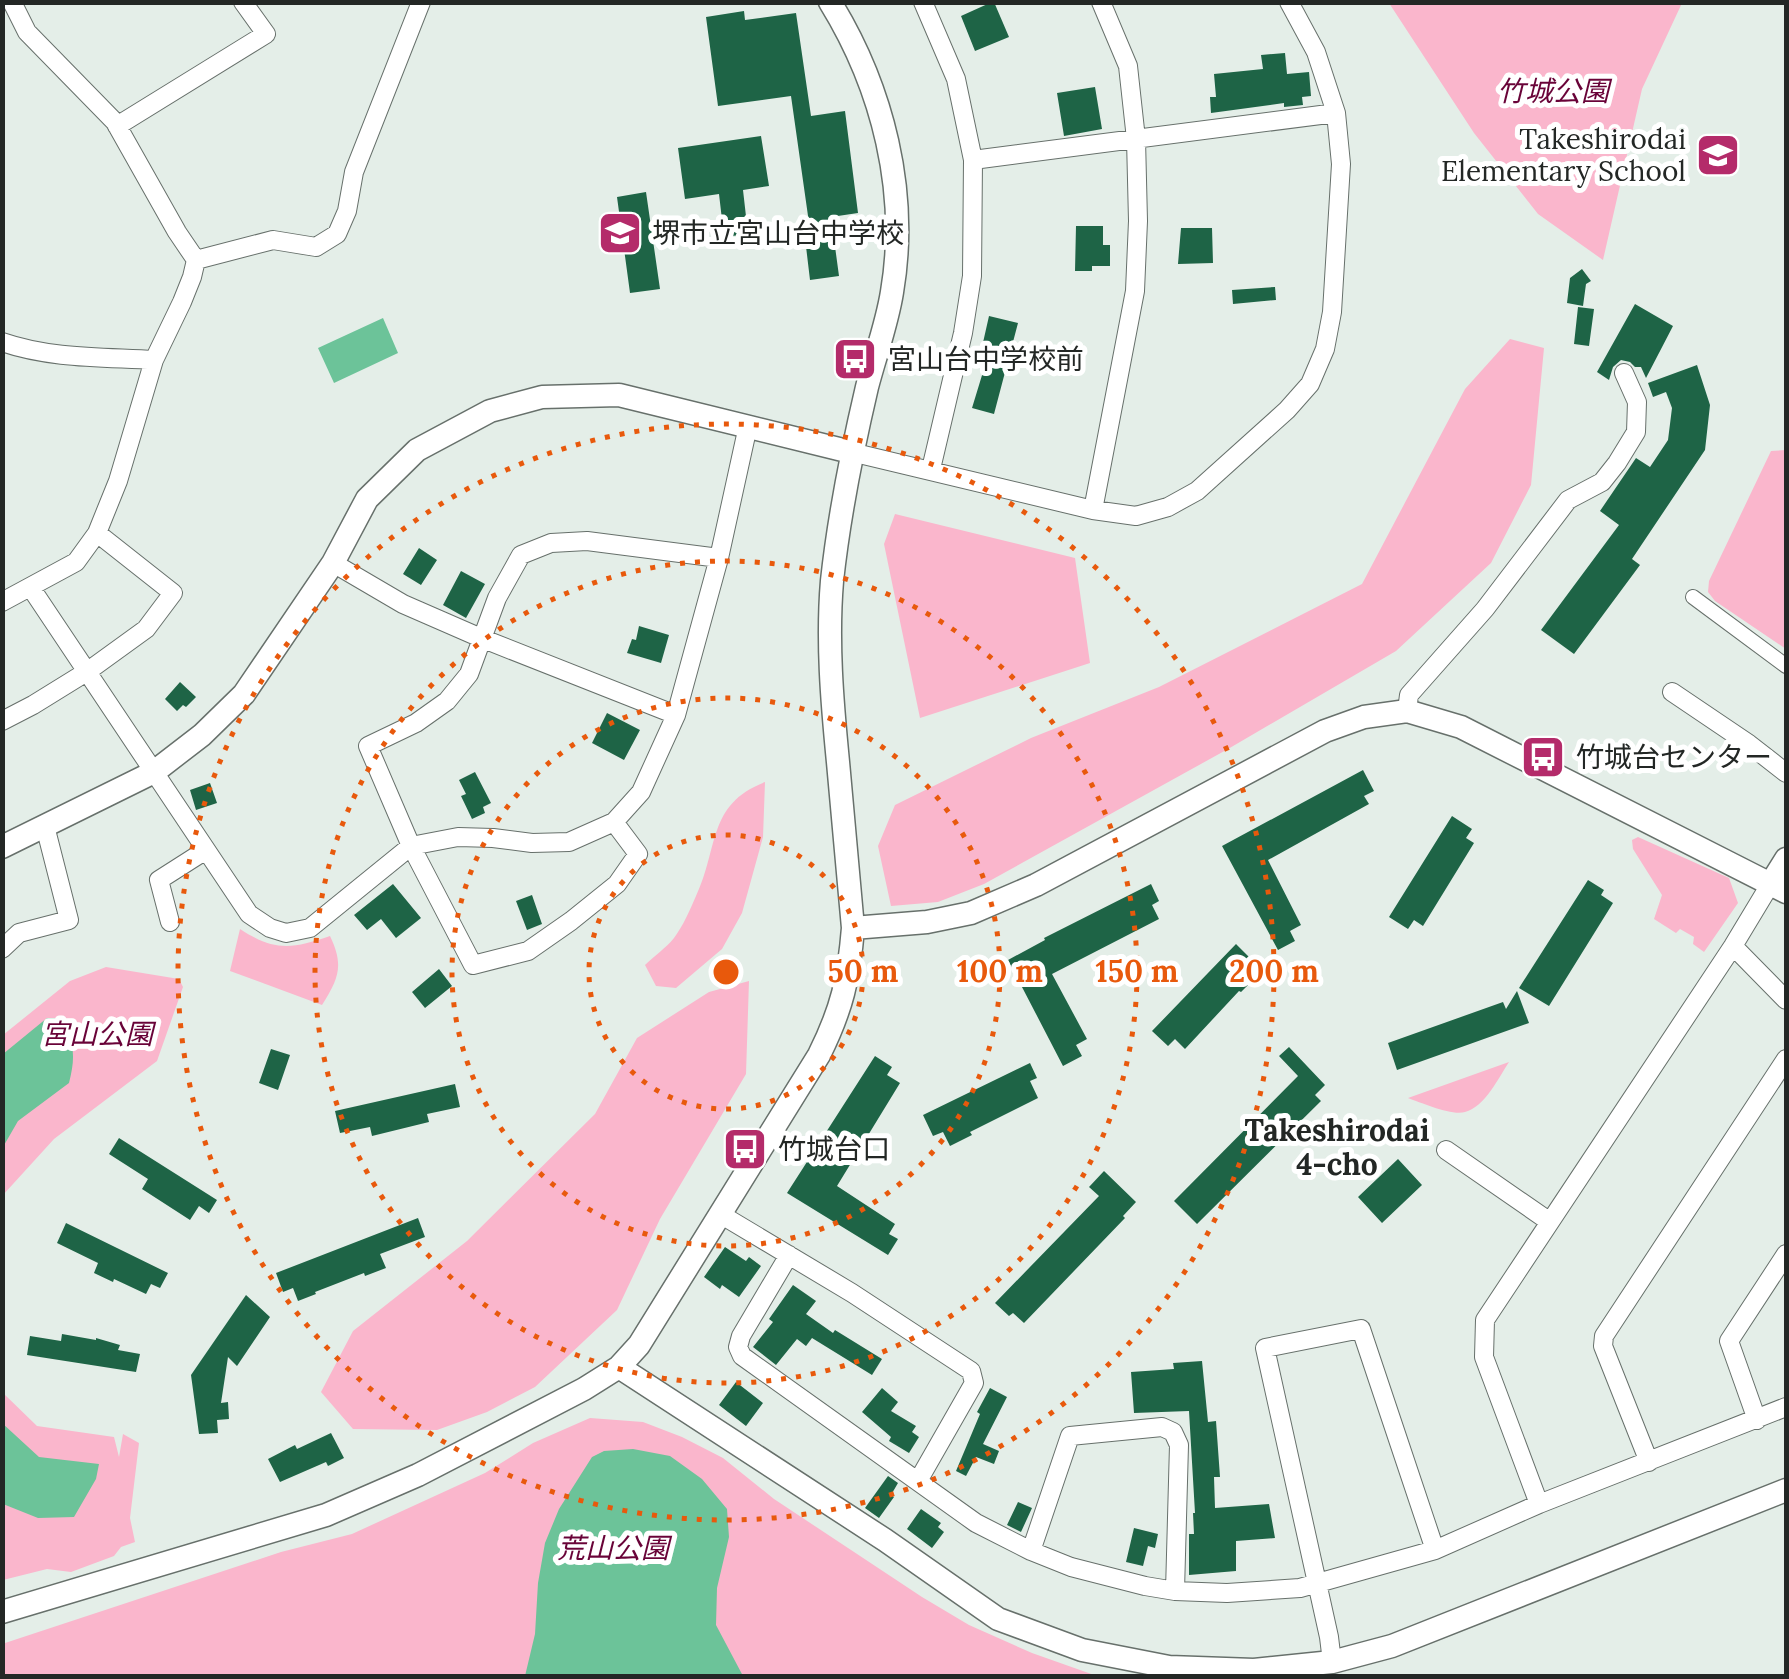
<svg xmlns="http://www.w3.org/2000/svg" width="1789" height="1679" font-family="Lora,'Noto Sans JP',serif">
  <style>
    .green { fill: #fab6cc }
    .water { fill: #6cc399 }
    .building { fill: #1e6446 }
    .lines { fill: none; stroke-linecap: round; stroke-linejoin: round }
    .pedestrian-casing { stroke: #67706b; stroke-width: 16 }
    .minor-casing { stroke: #67706b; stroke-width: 20 }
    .tertiary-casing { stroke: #67706b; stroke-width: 25 }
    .pedestrian { stroke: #fff; stroke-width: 14 }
    .minor { stroke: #fff; stroke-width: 18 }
    .tertiary { stroke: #fff; stroke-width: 22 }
    .ring { fill: none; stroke: #e8590c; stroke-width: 5; stroke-dasharray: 5 10 }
    .labels { text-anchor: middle; stroke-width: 10; stroke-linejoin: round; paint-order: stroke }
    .park-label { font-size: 28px; font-style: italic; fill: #690338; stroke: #fff }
    .poi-label { font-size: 28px; fill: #232725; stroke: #fff; text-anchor: start }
    .neighbourhood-label { font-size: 30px; font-weight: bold; fill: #232725; stroke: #fff }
    .centre { fill: #e8590c; stroke: #fff; stroke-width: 5 }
    .ring-label { font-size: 30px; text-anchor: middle; font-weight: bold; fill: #e8590c; stroke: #fff; stroke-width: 10; stroke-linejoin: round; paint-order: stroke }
  </style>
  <rect width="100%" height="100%" fill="#e4eee8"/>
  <path class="green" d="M1389,3H1682L1642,89L1603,260L1538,214L1474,133Z
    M1510,339L1544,348L1531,485L1491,563L1396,651L1228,749L984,884L938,902L891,906L878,846L895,805L1031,738L1159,687L1362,584L1465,389Z
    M1786,450V649L1715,601L1708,592L1709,581L1771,451Z
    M895,514L1075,558L1090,663L920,718L884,544Z
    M765,782L763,837L742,913L722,949L676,988L656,986L645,965C654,956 666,948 674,938C683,926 690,910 696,896C719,848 707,804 765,782Z
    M1638,837L1729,878L1738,903L1704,952L1693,944L1694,937L1680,929L1676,933L1654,919L1662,895L1633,849L1632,840Z
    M240,929C275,952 292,949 330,936C344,965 339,978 322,1005L230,971Z
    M106,967L179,979L183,987L157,1061L54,1139L3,1195V1035L70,981Z
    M749,981L746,1074L660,1219L617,1310L535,1387L487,1412L437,1430L353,1429L321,1392L353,1331L467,1241L595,1114L637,1038L709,992Z
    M1509,1062C1499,1077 1485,1107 1465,1112C1452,1116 1422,1103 1408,1098Z
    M2,1392L37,1426L114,1437L119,1457L123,1434L139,1443L130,1518L135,1542L121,1547L114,1556L71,1572L47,1569L3,1580Z
    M590,1418L643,1422L682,1437L723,1458L774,1499L922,1597L969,1625L1032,1653L1097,1676H3L2,1644L281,1552L352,1534L485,1473L533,1443Z"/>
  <path class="water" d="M383,318L398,353L334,383L318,348Z
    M47,1018H62C74,1043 76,1056 69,1083L18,1121L3,1147V1054Z
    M2,1423L39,1457L99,1464L96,1479L74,1517L38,1518L3,1504Z
    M633,1449L670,1456L702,1479L727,1509L729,1537L717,1588L716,1625L743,1676H525L535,1634L538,1583L545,1543L559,1509L592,1457L604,1451Z"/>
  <path class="building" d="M992,2H994L1009,37L975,51L961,16Z
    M744,11L745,20L796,13L811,116L845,111L858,213L831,217L839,276L810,280L805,238L811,237L791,96L718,106L706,17Z
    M1285,53L1287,74L1309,72L1311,96L1302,97L1303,105L1284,107V103L1211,113L1210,97H1216L1214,74L1263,69L1261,55Z
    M1095,87L1102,129L1064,136L1057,93Z
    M761,136L769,186L743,190L748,234L724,237L719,194L685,199L678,148Z
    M646,192L660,289L630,293L617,197Z
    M1076,226H1103V245H1110V266H1092V271H1075Z
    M1181,228H1212L1213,263L1178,264Z
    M1582,269L1591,281L1586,284L1583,306L1567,303L1570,278Z
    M1275,287L1276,300L1233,304L1232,290Z
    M1635,304L1673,326L1646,378L1641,367H1635L1630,362L1621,360L1613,367L1609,380L1597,372Z
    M1578,307L1594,309L1589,346L1574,344Z
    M989,316L1018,323L994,414L972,408L990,349L982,347Z
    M1697,365L1710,405L1705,450L1632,559L1640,565L1574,654L1541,630L1619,525L1600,511L1636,458L1650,467L1668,440L1672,408L1666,392L1653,397L1648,383Z
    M419,548L437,560L421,585L403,574Z
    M461,571L485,584L466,618L443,605Z
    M639,626L669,635L661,663L627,653L632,639L636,640Z
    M180,682L196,697L186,707L183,705L177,711L165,699Z
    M607,713L640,730L624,760L592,743Z
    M1363,770L1374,791L1364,796L1369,804L1268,860L1301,925L1290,931L1295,941L1278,950L1222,846Z
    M475,772L491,803L483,807L485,813L472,819L461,796L466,794L459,780Z
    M210,783L217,803L196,810L190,790Z
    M1452,816L1472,829L1466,838L1474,843L1423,926L1414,920L1408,929L1389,917Z
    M1588,880L1604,890L1601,895L1613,903L1549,1006L1519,988Z
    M393,884L421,918L396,938L381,919L367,930L354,915Z
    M1151,884L1159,901L1152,905L1159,919L1052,974L1087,1039L1076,1045L1082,1056L1063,1066L1008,960L1045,940L1044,938Z
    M532,895L542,924L527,930L516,901Z
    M1236,944L1251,959L1245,966L1256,977L1241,992L1239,991L1185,1049L1175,1039L1168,1046L1152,1031Z
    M439,969L452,986L425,1008L412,992Z
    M1517,991L1529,1023L1397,1070L1388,1043L1503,1002L1506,1009Z
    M1289,1047L1325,1085L1315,1095L1321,1101L1197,1224L1174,1201L1298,1076L1279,1056Z
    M271,1049L290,1055L278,1090L259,1083Z
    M875,1056L892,1067L887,1075L900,1083L837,1186L895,1224L889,1234L898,1239L888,1255L787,1193Z
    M1030,1063L1037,1078L1030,1081L1038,1098L970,1132L972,1135L950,1146L943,1132L933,1136L923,1115Z
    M455,1084L460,1107L427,1114L429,1122L372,1136L370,1127L340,1133L335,1111Z
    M119,1138L217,1200L209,1213L199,1206L190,1220L142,1189L148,1179L109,1154Z
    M1398,1159L1422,1185L1382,1223L1358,1197Z
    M1104,1171L1136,1202L1123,1216L1125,1218L1024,1323L1013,1313L1009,1316L995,1303L1099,1196L1089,1187Z
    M418,1218L425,1237L380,1254L386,1268L365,1276L364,1273L315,1292L316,1294L298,1301L293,1288L283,1292L276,1273Z
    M66,1223L168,1273L160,1288L151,1284L146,1294L114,1279L113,1282L94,1273L98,1263L57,1243Z
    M725,1247L746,1261L749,1257L761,1266L739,1297L722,1285L720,1289L704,1277Z
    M793,1285L816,1301L806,1314L833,1333L835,1330L882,1359L872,1375L812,1338L806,1346L797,1339L776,1365L753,1347L773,1322L769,1319Z
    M246,1295L270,1317L237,1366L228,1357L221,1403L228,1402L229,1419L217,1420L218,1433L199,1434L191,1375Z
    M62,1334L96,1340V1338L120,1345L118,1350L140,1354L136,1372L27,1355L30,1336L61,1341Z
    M1202,1361L1208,1422L1216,1421L1220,1477H1214L1215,1508L1269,1504L1275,1538L1236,1541V1571L1189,1575V1534H1194L1193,1513H1195L1189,1411L1134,1413L1131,1372L1174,1369L1173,1363Z
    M736,1382L763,1403L746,1426L719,1405Z
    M882,1388L898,1402L891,1411L916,1426L912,1432L919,1437L909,1453L889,1441L891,1437L862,1412Z
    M990,1388L1007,1397L983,1444L999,1451L994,1464L976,1457L966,1476L956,1471L980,1414L977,1412Z
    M331,1433L344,1458L328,1466L326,1462L280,1482L268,1459L295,1445L297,1449Z
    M888,1476L898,1483L891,1495L894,1497L879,1518L865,1508Z
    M1018,1502L1032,1508L1021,1532L1007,1525Z
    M921,1509L941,1523L938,1527L944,1532L932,1548L907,1529Z
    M1134,1528L1158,1534L1155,1548L1148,1546L1143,1566L1126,1562Z"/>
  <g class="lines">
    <g class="pedestrian-casing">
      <path id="pedestrian" d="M1693,597L1786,666"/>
    </g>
    <g class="minor-casing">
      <path id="minor" d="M923,2L956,79L973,160L972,276L963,333L931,469
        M117,126L266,34L243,2
        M973,160L1336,113
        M196,260L273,240L316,247L337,234L347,211L354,172L421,2
        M2,342C51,359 104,357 154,360
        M851,452L1093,510L1136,516L1168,507L1197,491L1287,410L1310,384L1325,349L1332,312L1341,164L1336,113L1316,52L1289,2
        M1093,510L1135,291L1138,221L1136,139L1128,66L1101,2
        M333,563L403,604L481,638L676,715
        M31,588L249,914L270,928L286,933L310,928L411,846L458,837L493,838L532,843L569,842L614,822L641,792L676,715L719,558L748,426
        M2,602L76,562L97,533L118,481L154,360L182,302L192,277L196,260L177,232L115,122L27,32L12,2
        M1672,692L1749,744L1786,773
        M1407,711L1409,695L1485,609L1568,500L1602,482L1617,463L1636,432L1637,402L1624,373
        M2,721L33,705L88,671L146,629L173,593L97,533
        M614,822L638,854L617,884L571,921L528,951L473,965L411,846L368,746L416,723L447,701L469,674L497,598L521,555L551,543L587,541L719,558
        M170,922L159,880L206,850
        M1733,946L1786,1000
        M2,949L19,933L69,920L45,826
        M1446,1150L1550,1222
        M720,1214L852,1293L971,1371L974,1383L918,1481
        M789,1255L741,1336L738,1347L742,1356L976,1523L1031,1551L1071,1567L1145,1586L1175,1591L1227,1593L1300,1588L1435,1550L1539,1504L1786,1407
        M1757,1420L1729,1341L1786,1254
        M1649,1462L1603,1346L1604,1336L1786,1059
        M1539,1504L1484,1357L1485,1320L1733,946L1771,883
        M1031,1551L1070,1436L1162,1427L1173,1432L1179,1445L1175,1591
        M1332,1662L1329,1637L1265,1348L1361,1329L1435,1550"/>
    </g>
    <g class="tertiary-casing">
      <path id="tertiary" d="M2,847L154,772L202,735L244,694L333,563L367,499L417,450L490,411L542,397L619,395L851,452
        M1771,883L1786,859
        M853,928L927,922L971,913L1036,885L1325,731L1364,717L1407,711L1461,727L1786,892
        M619,1367L885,1540L998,1619L1082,1650L1169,1667L1254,1670L1332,1662L1392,1646L1786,1490
        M2,1612L326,1515L418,1475L584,1389L619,1367L639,1345L819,1055C842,1009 849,978 853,928C848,872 843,817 838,762C832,701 827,641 832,581C839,516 852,451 867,387C875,356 887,324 892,292C909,192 883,88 830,2"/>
    </g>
    <use href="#pedestrian" class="pedestrian"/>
    <use href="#minor" class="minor"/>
    <use href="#tertiary" class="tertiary"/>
  </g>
  <g class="ring">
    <circle cx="726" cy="972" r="137"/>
    <circle cx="726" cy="972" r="274"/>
    <circle cx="726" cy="972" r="411"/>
    <circle cx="726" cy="972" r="548"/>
  </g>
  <defs>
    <g id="school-square" transform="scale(2.25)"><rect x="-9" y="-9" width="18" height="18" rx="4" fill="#b42b6a" stroke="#fff"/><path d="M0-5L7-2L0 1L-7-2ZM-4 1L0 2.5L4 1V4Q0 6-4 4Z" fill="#fff"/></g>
    <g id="bus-square" transform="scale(2.25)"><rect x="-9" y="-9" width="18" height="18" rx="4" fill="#b42b6a" stroke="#fff"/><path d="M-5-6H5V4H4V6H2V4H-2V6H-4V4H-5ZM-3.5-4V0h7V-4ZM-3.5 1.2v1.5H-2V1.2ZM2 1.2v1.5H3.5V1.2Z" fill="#fff"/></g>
  </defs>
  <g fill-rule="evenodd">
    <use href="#school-square" x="1718" y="155"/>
    <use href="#school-square" x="620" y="233"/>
    <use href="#bus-square" x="855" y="359"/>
    <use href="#bus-square" x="1543" y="757"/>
    <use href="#bus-square" x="745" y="1149"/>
  </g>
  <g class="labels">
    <g class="park-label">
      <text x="1553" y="101">竹城公園</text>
      <text x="97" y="1044">宮山公園</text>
      <text x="613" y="1558">荒山公園</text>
    </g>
    <g class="poi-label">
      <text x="1686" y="149" text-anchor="end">Takeshirodai<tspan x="1686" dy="32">Elementary School</tspan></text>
      <text x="652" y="243">堺市立宮山台中学校</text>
      <text x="888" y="369">宮山台中学校前</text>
      <text x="1576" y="767">竹城台センター</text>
      <text x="778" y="1159">竹城台口</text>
    </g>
    <g class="neighbourhood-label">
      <text x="1337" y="1141">Takeshirodai<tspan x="1337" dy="34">4-cho</tspan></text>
    </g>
  </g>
  <circle cx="726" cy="972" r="15" class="centre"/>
  <g class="ring-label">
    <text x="863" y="982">50 m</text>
    <text x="1000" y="982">100 m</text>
    <text x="1137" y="982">150 m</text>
    <text x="1274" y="982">200 m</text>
  </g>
  <rect width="1789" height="1679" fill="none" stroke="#232725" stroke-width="10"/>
</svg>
